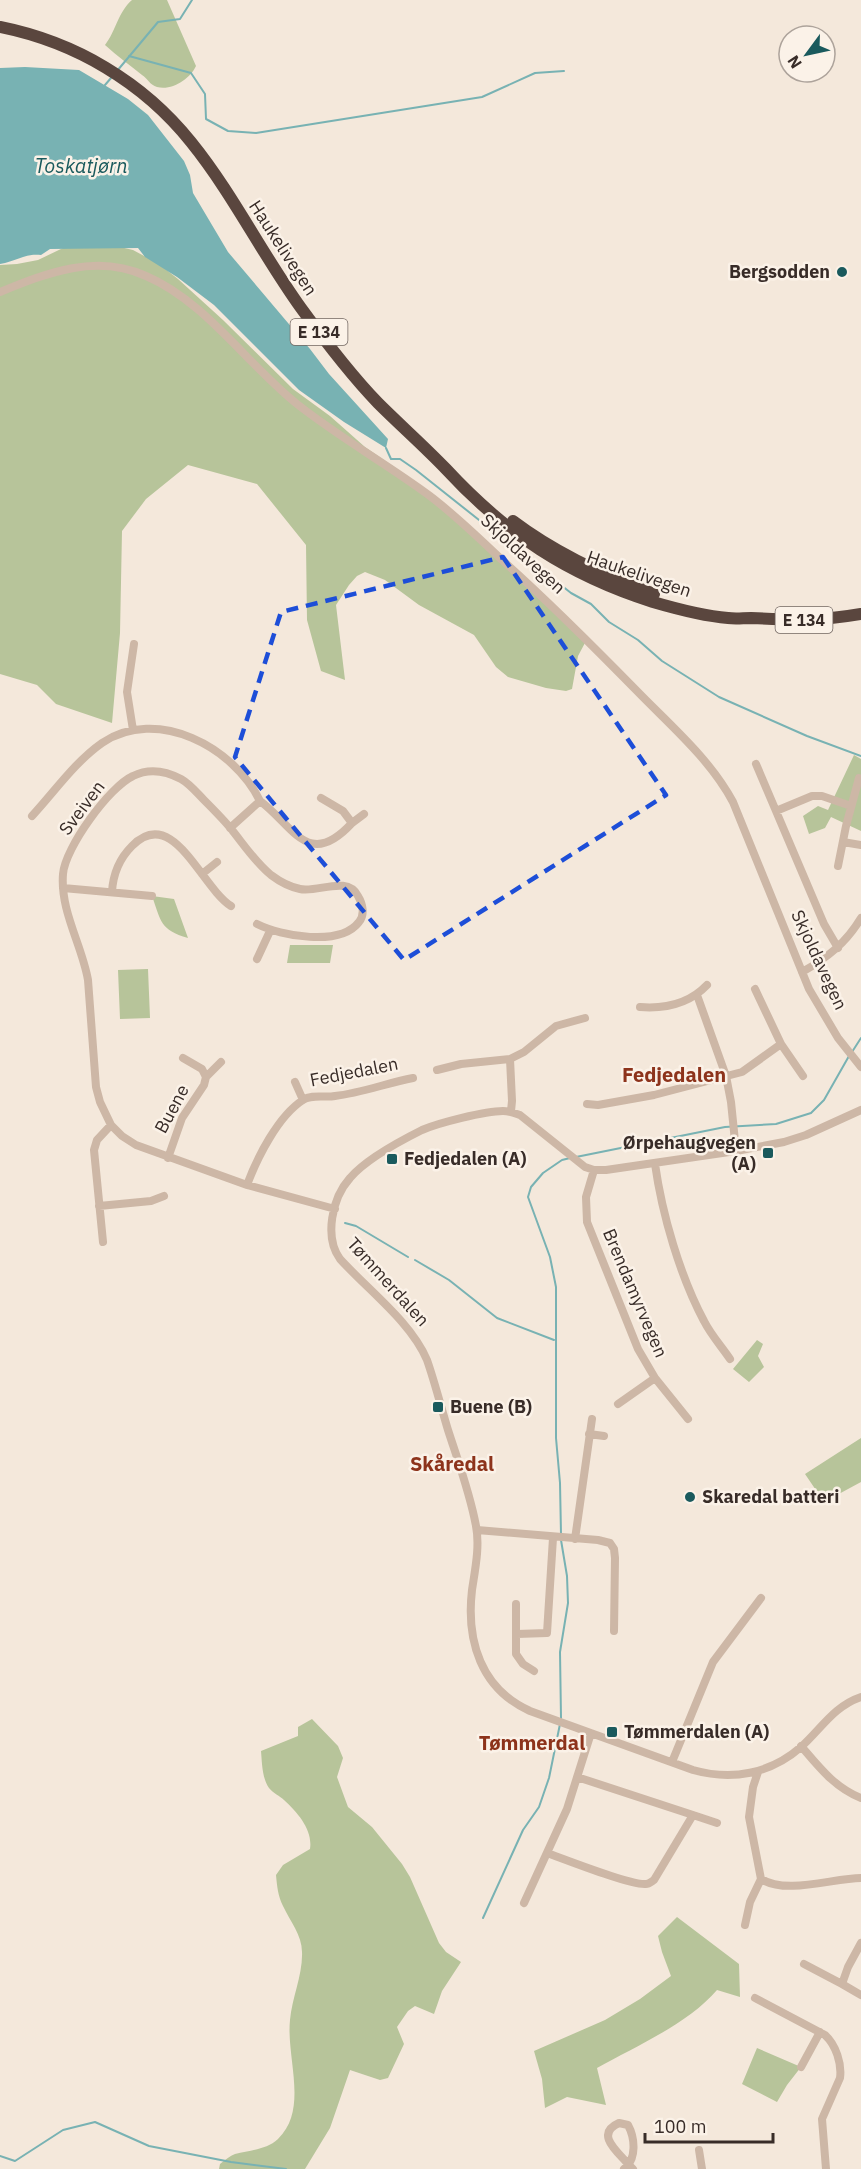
<svg xmlns="http://www.w3.org/2000/svg" width="861" height="2169" font-family="'IBM Plex Sans',sans-serif">
  <style>
    .green { fill: #b7c49a }
    .water { fill: #78b2b3 }
    .lines { fill: none; stroke-linecap: round; stroke-linejoin: round }
    .stream { stroke: #78b2b3; stroke-width: 2 }
    .minor { stroke: #cdb7a6; stroke-width: 8 }
    .highway { stroke: #5a463e; stroke-width: 12 }
    .marked { fill: none; stroke: #1d4ed8; stroke-width: 4.5; stroke-dasharray: 12 8; stroke-linejoin: round }
    .poi-dot { fill: #1a5a5d; stroke: #fbf2e8; stroke-width: 2 }
    .labels { text-anchor: middle; stroke-width: 5; stroke-linejoin: round; paint-order: stroke }
    .shield { fill: #fbf2e8; stroke: #726762; stroke-width: 1.5 }
    .shield-label { font-size: 16px; font-weight: bold; fill: #382c28 }
    .street-label { font-size: 18px; fill: #382c28; stroke: #fbf2e8 }
    .poi-label { font-size: 18px; font-weight: bold; fill: #382c28; stroke: #fbf2e8; text-anchor: start }
    .water-label { font-size: 20px; font-style: italic; fill: #1a5a5d; stroke: #fbf2e8 }
    .neighbourhood-label { font-size: 20px; font-weight: bold; fill: #8d331b; stroke: #fbf2e8 }
  </style>
  <rect width="100%" height="100%" fill="#f4e8db"/>
  <path class="green" d="M132,0H167L196,66C190,79 172,91 157,87C150,85 148,79 142,75C130,65 117,56 105,45C116,31 118,12 132,0Z
    M120,247L133,250L159,264L178,279L223,320L293,389L330,416L365,447L410,478L586,641L578,656L572,689L566,691L546,688L508,677L496,667L474,635L419,605L385,580L365,572L357,576L349,585L336,605L345,680L321,671L307,620L306,545L257,484L188,465L146,499L122,531L120,633L112,723L56,704L37,685L0,674V265L17,264L38,260L63,248Z
    M854,755L861,759V831L831,817L825,828L809,834L803,816L818,806L828,810Z
    M152,896L174,899L188,938C160,930 161,921 152,896Z
    M290,945H333L330,963H287Z
    M148,969L150,1018L120,1019L118,970Z
    M757,1340L763,1344L758,1356L764,1367L749,1382L733,1369Z
    M861,1438V1482L824,1502L805,1474Z
    M312,1719L338,1746L343,1758L337,1777L348,1807L372,1827L402,1864L410,1877L439,1943L446,1952L461,1962L442,1991L434,2014L415,2006L408,2011L397,2027L404,2044L388,2078L380,2080L350,2070L330,2128L305,2169H219L220,2164C225,2160 230,2156 235,2154C250,2150 266,2150 278,2139C309,2109 286,2058 290,2020C292,1998 303,1974 302,1952C302,1935 290,1921 283,1906C278,1896 277,1886 276,1875L283,1865L310,1849C313,1830 298,1813 284,1800C280,1796 273,1793 269,1788C262,1778 262,1762 261,1751L298,1736V1727Z
    M677,1917L739,1964L740,1997L717,1990C688,2024 636,2046 597,2068L606,2105L567,2097L545,2108L542,2079L534,2051L605,2020L640,1999L671,1976L662,1952L658,1936Z
    M757,2048L801,2067L787,2085L777,2102L742,2084Z"/>
  <path class="water" d="M25,67L79,70L128,99L148,115L184,161L190,175L193,193L228,252L310,349L329,374L388,439L386,448L344,422L299,390L214,305L177,277L145,257L138,248L50,249L41,255C26,253 16,261 0,264V68Z"/>
  <g class="lines">
    <path class="stream" d="M129,56L191,73L205,94L206,119L228,131L256,133L482,97L535,73L564,71
      M117,71L158,22L180,19L192,0
      M105,85L111,78
      M386,448L391,459H400L416,470L571,593L591,604L609,622L638,640L662,661L719,697L807,736L861,756
      M852,1052L861,1038
      M576,1157L725,1127L776,1124L811,1113L824,1100L849,1056
      M345,1223L356,1226L408,1257
      M415,1260L449,1280L497,1318L554,1340
      M561,1534L560,1483L556,1438V1287L550,1257L528,1197L531,1187L543,1173L562,1160L570,1158
      M561,1540L567,1576L568,1603L560,1652L561,1718
      M483,1918L523,1830L539,1807L549,1778L560,1724
      M0,2156L15,2161L63,2130L95,2122L149,2146L231,2162L286,2169"/>
    <path class="minor" d="M0,292C47,273 96,253 146,276C205,301 247,364 297,404C340,438 387,464 430,496C455,515 478,537 501,559C548,601 593,646 637,691C671,726 710,759 733,802L809,989L838,1038L861,1067
      M133,730L127,692L134,644
      M756,764L824,924L838,948
      M260,801C293,825 308,871 352,823L343,811L321,798
      M776,811L812,796H822L851,806
      M32,816C55,791 75,762 102,743C157,706 234,747 260,801L230,828
      M352,823L364,814
      M843,842L861,845
      M838,866L846,826L859,778
      M202,874L217,862
      M63,888L152,896
      M112,892C113,874 119,859 132,846C173,804 201,887 231,906
      M257,924C281,936 340,947 359,922C365,915 363,904 358,896C347,875 318,893 300,889C290,887 279,881 271,875C256,863 244,845 232,830C224,820 214,810 204,800C197,793 190,784 181,779C166,771 149,768 133,776C109,787 65,848 63,874C60,911 82,945 88,980L96,1087L100,1102L111,1125L122,1136L136,1145L247,1185L335,1209
      M257,959L270,931
      M802,972C827,958 846,943 861,918
      M697,995L726,1076L731,1102L736,1151
      M640,1007C666,1009 689,1004 707,985
      M781,1044L803,1076
      M183,1058L202,1069L206,1077
      M510,1059L512,1101L511,1111
      M437,1070L461,1064L510,1059L524,1052L556,1026L585,1018
      M295,1082L303,1100
      M587,1104L598,1105L654,1095L742,1072L781,1044L755,989
      M861,1110L806,1135L784,1142L736,1151L606,1170H594L585,1167L520,1115C514,1113 509,1111 503,1111C485,1111 438,1123 422,1130C400,1141 366,1159 350,1178C332,1198 324,1237 340,1259C368,1290 411,1322 427,1360C435,1383 441,1407 448,1430C458,1461 470,1493 476,1526C480,1546 475,1570 472,1590C466,1641 481,1689 530,1711L693,1770C732,1781 770,1774 801,1747C821,1729 834,1706 861,1697
      M168,1158L182,1118L204,1085L206,1077L221,1062
      M655,1164C662,1214 680,1276 704,1321C711,1335 722,1347 730,1359
      M594,1170L586,1197L587,1222L638,1349L655,1378L688,1419
      M247,1185C257,1158 278,1116 303,1100C312,1094 325,1098 335,1096C361,1093 387,1083 413,1078
      M99,1206L151,1201L164,1196
      M103,1242L94,1150L97,1140L111,1125
      M618,1404L655,1378
      M589,1434L604,1436
      M477,1530L598,1540L610,1543L614,1549L615,1558L614,1631
      M575,1539L592,1419
      M516,1604V1654L523,1664L534,1671
      M517,1634L547,1633L553,1538
      M801,1746C819,1767 835,1788 861,1798
      M672,1762L713,1662L761,1598
      M758,1772L753,1787L749,1817L761,1879C787,1895 833,1878 861,1878
      M693,1815L717,1823
      M547,1853C564,1859 632,1886 646,1884C649,1884 651,1882 654,1880L693,1815L577,1777
      M524,1903L567,1809L591,1733
      M745,1925L750,1902L761,1879
      M804,1964L842,1984L848,1967L861,1943
      M842,1984L861,1995
      M755,1998L825,2035C836,2045 842,2064 840,2078L822,2119L826,2169
      M801,2067L820,2032
      M699,2150L702,2169
      M624,2169C637,2159 635,2138 628,2125L619,2123C594,2134 618,2152 629,2165L633,2169"/>
    <path class="highway" d="M0,27C75,42 143,82 191,142C233,194 262,254 301,308C325,341 350,374 378,403C400,425 424,446 446,469C506,534 568,575 653,602C677,609 703,616 728,618C736,619 743,618 751,618C791,620 821,621 861,614
      M513,521C554,552 605,576 654,594"/>
  </g>
  <path class="marked" d="M503,557L666,795L404,960L235,757L281,612Z"/>
  <g class="poi-dot">
    <circle cx="842" cy="272" r="6"/>
    <rect x="762" y="1147" width="12" height="12" rx="3"/>
    <rect x="386" y="1153" width="12" height="12" rx="3"/>
    <rect x="432" y="1401" width="12" height="12" rx="3"/>
    <circle cx="690" cy="1497" r="6"/>
    <rect x="606" y="1726" width="12" height="12" rx="3"/>
  </g>
  <g class="labels">
    <g class="shield">
      <rect x="290.5" y="319" width="57" height="26" rx="4.5"/>
      <rect x="775.5" y="607" width="57" height="26" rx="4.5"/>
    </g>
    <g class="shield-label">
      <text x="319" y="338">E 134</text>
      <text x="804" y="626">E 134</text>
    </g>
    <g class="street-label">
      <text transform="translate(283 248) rotate(57)" y="6">Haukelivegen</text>
      <text transform="translate(523 554) rotate(43)" y="6">Skjoldavegen</text>
      <text transform="translate(639 574) rotate(19)" y="6">Haukelivegen</text>
      <text transform="translate(82 808) rotate(-53)" y="6">Sveiven</text>
      <text transform="translate(819 960) rotate(65)" y="6">Skjoldavegen</text>
      <text transform="translate(354 1072) rotate(-11)" y="6">Fedjedalen</text>
      <text transform="translate(172 1109) rotate(-62)" y="6">Buene</text>
      <text transform="translate(388 1282) rotate(48)" y="6">Tømmerdalen</text>
      <text transform="translate(635 1293) rotate(67)" y="6">Brendamyrvegen</text>
    </g>
    <g class="poi-label">
      <text x="830" y="278" text-anchor="end">Bergsodden</text>
      <text x="756" y="1149" text-anchor="end">Ørpehaugvegen<tspan x="756" dy="21">(A)</tspan></text>
      <text x="404" y="1165">Fedjedalen (A)</text>
      <text x="450" y="1413">Buene (B)</text>
      <text x="702" y="1503">Skaredal batteri</text>
      <text x="624" y="1738">Tømmerdalen (A)</text>
    </g>
    <g class="water-label">
      <text x="81" y="173">Toskatjørn</text>
    </g>
    <g class="neighbourhood-label">
      <text x="674" y="1082">Fedjedalen</text>
      <text x="452" y="1471">Skåredal</text>
      <text x="532" y="1750">Tømmerdal</text>
    </g>
  </g>
  <g transform="translate(807 54) rotate(237)"><circle r="28" fill="#fbf2e8" stroke="#ada39b" stroke-width="1.5"/>
  <path d="M0-4.5L10 22L0 15L-10 22Z" fill="#1a5a5d"/>
  <text y="-9" font-size="16" font-weight="bold" text-anchor="middle" fill="#382c28">N</text>
  </g>
  <path d="M645 2133v9h128v-9" fill="none" stroke="#382c28" stroke-width="3"/>
  <text x="654" y="2133" font-size="18" fill="#382c28" stroke="#fbf2e8" stroke-width="4.5" paint-order="stroke">100 m</text>
</svg>
